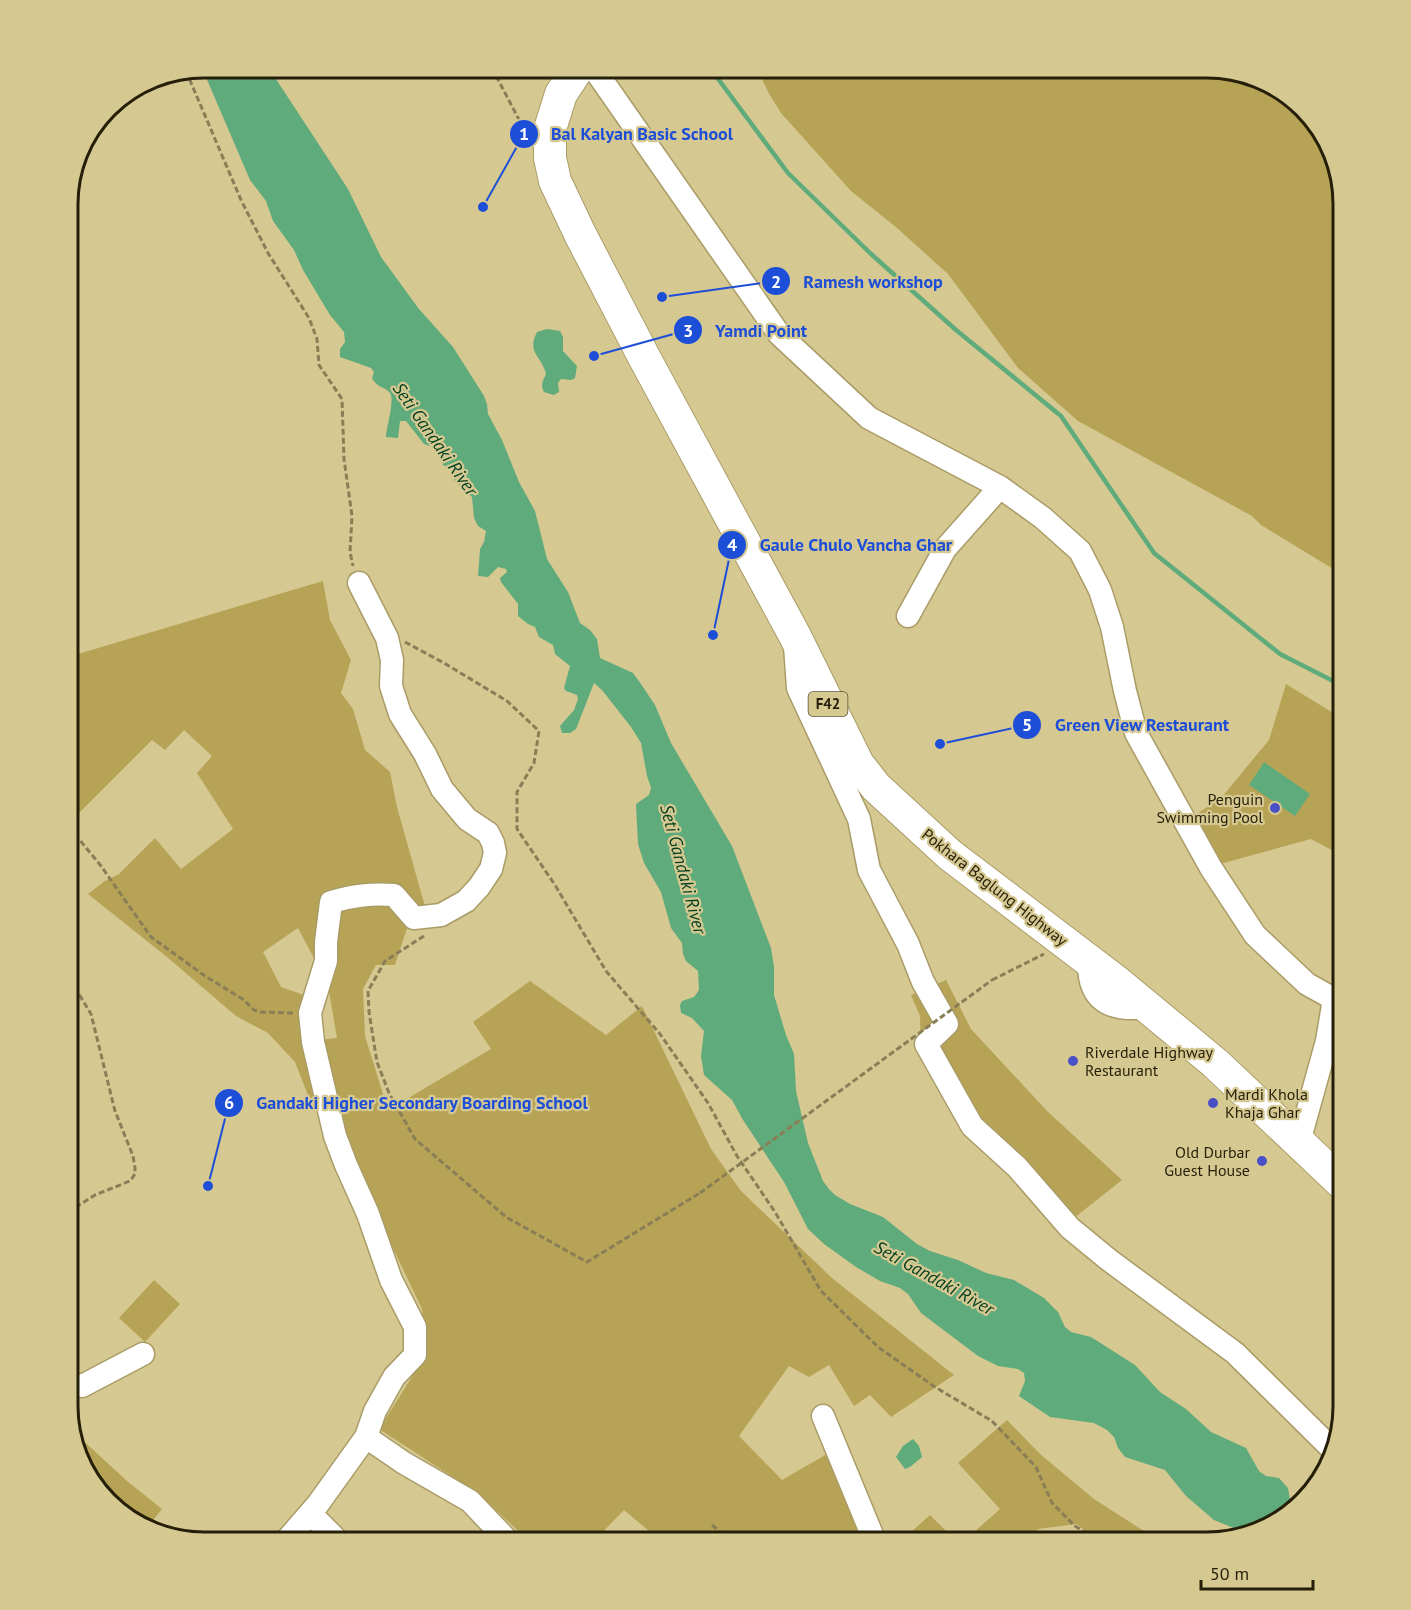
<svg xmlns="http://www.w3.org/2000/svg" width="1411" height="1610" font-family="'PT Sans',sans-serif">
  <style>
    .green { fill: #b7a356 }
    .water { fill: #60ab7c }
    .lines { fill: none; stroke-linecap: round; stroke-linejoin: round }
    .stream { stroke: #60ab7c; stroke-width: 4.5 }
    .minor-casing { stroke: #aa9c67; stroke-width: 25 }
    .highway-casing { stroke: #aa9c67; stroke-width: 34 }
    .path { stroke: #897e56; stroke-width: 3; stroke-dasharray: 6 3; stroke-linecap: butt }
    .minor { stroke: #fff; stroke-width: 22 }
    .highway { stroke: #fff; stroke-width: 32 }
    .path-bridge { stroke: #897e56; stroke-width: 3; stroke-dasharray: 6 3; stroke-linecap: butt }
    .poi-dot { fill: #4950c6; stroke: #d6c891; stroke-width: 2 }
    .labels { text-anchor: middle; stroke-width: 4.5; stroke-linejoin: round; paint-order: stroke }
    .shield { fill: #d6c891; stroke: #5a5232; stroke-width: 1.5 }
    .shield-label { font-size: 15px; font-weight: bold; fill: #251f09 }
    .poi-label { font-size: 16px; fill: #251f09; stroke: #d6c891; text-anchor: end }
    .street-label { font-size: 16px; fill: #251f09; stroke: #d6c891 }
    .water-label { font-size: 18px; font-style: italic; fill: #003e20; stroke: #d6c891 }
    .rim { fill: none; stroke: #251f09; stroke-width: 3 }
    .leader { fill: none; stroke: #1d4ed8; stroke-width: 2 }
    .callout-dot { fill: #1d4ed8; stroke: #d6c891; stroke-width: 2 }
    .mark-label { font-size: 18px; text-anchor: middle; font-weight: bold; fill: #fff }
    .callout-label { font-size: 18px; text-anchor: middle; font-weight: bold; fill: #1d4ed8; stroke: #d6c891; stroke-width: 4.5; stroke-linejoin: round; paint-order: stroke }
  </style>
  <rect width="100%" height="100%" fill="#d6c891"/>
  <path class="green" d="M757,68H1216L1275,86L1316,121L1343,203V575L1261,525L1252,516L1078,421L1018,368L948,274L897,228L851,191L781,113L768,92Z
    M323,581L330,620L351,660L341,693L353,709L365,750L390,772L397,807L426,910L414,913L397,890L325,898L317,964L298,928L263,952L281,987L304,995L315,1113L295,1062L268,1033L236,1016L167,957L88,894L105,881L119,874L155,838L181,869L233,829L197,773L212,756L184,730L165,750L152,740L74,818L68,793V657Z
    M1286,684L1343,719V856L1311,839L1220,864L1192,817L1221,798L1269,740Z
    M392,899L409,922L395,965H376L363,989L365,1036L388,1110L491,1049L473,1022L530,981L606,1035L642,1006L711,1149L741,1191L832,1278L954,1375L891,1417L870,1395L854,1406L829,1365L809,1377L789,1366L739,1436L782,1480L827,1454L855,1512L857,1542H662L624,1510L593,1542H530L479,1494L379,1429L427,1353L422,1309L363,1185L339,1126L320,1040L337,1038L327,980L340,907Z
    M946,980L971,1029L1047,1111L1122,1180L1064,1226L921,1050L920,1016L911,995Z
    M154,1280L180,1304L145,1342L119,1318Z
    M1007,1420L1040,1454L1094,1499L1161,1542H1098L1077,1524L1038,1529L1029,1542H963L1000,1509L958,1463Z
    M77,1435L127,1481L162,1509L146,1529L95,1489Z
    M930,1515L957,1542H899H900Z"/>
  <path class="water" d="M202,68H271L272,73L348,189L381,257L419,309L453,347L484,396L487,404L488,414L502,440L519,482L535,511L547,559L568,592L580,623L590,630L597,639L600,658L633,673L641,684L655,705L671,743L732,846L771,948L774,967V995L786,1035L794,1054L796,1091L808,1143L823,1181L829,1189L835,1195L850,1204L883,1217L917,1244L930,1251L958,1260L986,1273L1014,1280L1044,1298L1058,1312L1065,1327L1071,1332L1091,1337L1135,1365L1160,1392L1186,1409L1211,1432L1246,1448L1259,1471L1266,1476L1279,1478L1288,1488L1291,1505L1296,1508L1290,1515L1241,1531L1214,1520L1186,1496L1165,1470L1125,1457L1118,1448L1114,1437L1107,1430L1094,1423L1050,1417L1019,1396L1025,1381L1024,1373L1018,1369L998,1366L978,1356L921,1313L908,1294L900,1288L880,1281L856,1267L824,1244L808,1229L784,1182L743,1120L732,1100L704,1075L701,1056L704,1031L692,1018L681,1013L680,1005L682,1001L694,997L699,990L698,971L686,961L683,954L682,943L671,928L661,892L644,863L638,844L636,804L649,795L651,788L647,776L641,743L631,727L602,690L594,683L576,729L570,733H562L560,726L574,710L578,699L577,695L566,691L564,688L570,666L555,654L553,645L539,637L535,627L528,624L518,616V604L501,582L500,578L507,572L506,569L498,567L488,577L478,576L480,549L484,542L486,531L478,526L474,518L472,497L454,480L452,470L443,465L439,455L432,447L424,444L406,421H400L398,438L386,437C386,428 395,400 390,393C385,386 378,389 372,378L374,372L371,368L340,357V349L345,342L344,332L330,315L303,270L294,250L273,221L266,201L250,180Z
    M547,329L560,331L563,337V351L577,366L575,378L571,380L561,379L558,383L559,392L554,395L544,392C540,384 543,381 546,374C542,356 526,353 537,332Z
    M1264,762L1310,794L1295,816L1249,785Z
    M913,1439L919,1446L922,1457L910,1467L905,1469L896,1457L903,1446Z"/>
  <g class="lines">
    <path class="stream" d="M710,68L788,173L870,253L956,330L1061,416L1154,553L1280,654L1343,686"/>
    <g class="minor-casing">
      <path id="minor" d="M599,68L597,73L779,334L869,418L1000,487L1043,518L1080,551L1100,590L1112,627L1125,691L1136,733L1211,868L1255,935L1307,984L1343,1004
        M908,616L945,549L1000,487
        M795,646L798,688L859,819L869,870L908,944L923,982L947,1024L926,1044L972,1126L1017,1167L1070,1228L1109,1260L1235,1353L1333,1450
        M1089,961C1088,1001 1110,1012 1147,1007
        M1299,1142L1327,1041L1334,999
        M68,1382L69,1385L82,1386L143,1354
        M823,1416L875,1542
        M366,1437L404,1463L470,1501L509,1542
        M310,1513L339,1542
        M285,1542L318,1504L366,1437L375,1411L394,1377L415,1355V1327L391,1280L368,1214L346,1165L335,1136L313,1042L310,1013L326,961V942L331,902C353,896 371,893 394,895L414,918L441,915L466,901L479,887L491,869L495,853L493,843L488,833L467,819L442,789L425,754L400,714L391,686L392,660L387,638L359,583"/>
    </g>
    <g class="highway-casing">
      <path id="highway" d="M578,68L561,94L550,129V158L555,181L580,234L644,357L795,636L858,764L876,787L950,855L1117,982L1215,1063L1343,1184"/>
    </g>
    <path class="path" d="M492,68L526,133
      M186,71L241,200L268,253L309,318L317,339L319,365L342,399L344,459L352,516L350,552L353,566
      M405,642L444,663L507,701L539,731L534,763L517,792V829L555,885L606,971L660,1034L708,1103L737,1156L775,1212L821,1291L878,1347L935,1387L992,1421L1036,1467L1052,1503L1075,1526L1085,1532L1095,1542
      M68,808L74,833L101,866L151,937L205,976L244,1000L254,1010L260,1012L294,1013
      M424,936L385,961L368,991L369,1012L377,1062L389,1093L415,1139L506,1217L587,1262L700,1193
      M992,980L1044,954
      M68,1212L95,1195L130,1181L135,1174V1168L133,1156L115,1111L91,1014L71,981L68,965
      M712,1525L732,1542"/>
    <use href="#minor" class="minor"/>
    <use href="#highway" class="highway"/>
    <path class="path-bridge" d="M700,1193L992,980"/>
  </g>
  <g class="poi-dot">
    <circle cx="1275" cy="808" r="6"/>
    <circle cx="1073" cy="1061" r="6"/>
    <circle cx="1213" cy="1103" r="6"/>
    <circle cx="1262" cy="1161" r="6"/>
  </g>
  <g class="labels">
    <rect class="shield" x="808.5" y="692" width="39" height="24" rx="4.5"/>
    <g class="shield-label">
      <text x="828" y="709">F42</text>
    </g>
    <g class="poi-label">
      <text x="1263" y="805">Penguin<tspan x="1263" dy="18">Swimming Pool</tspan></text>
      <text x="1085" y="1058" text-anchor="start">Riverdale Highway<tspan x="1085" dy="18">Restaurant</tspan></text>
      <text x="1225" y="1100" text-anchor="start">Mardi Khola<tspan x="1225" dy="18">Khaja Ghar</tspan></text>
      <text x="1250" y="1158">Old Durbar<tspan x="1250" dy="18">Guest House</tspan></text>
    </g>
    <g class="street-label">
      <text transform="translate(995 887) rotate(38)" y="6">Pokhara Baglung Highway</text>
    </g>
    <g class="water-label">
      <text transform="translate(435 439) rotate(55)" y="6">Seti Gandaki River</text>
      <text transform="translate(683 869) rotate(75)" y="6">Seti Gandaki River</text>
      <text transform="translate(934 1278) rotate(29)" y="6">Seti Gandaki River</text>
    </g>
  </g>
  <path d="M0 0H1411V1610H0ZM204 78H1207A126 126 0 0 1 1333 204V1406A126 126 0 0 1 1207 1532H204A126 126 0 0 1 78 1406V204A126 126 0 0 1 204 78Z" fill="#d6c891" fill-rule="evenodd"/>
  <path class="rim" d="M204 78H1207A126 126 0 0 1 1333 204V1406A126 126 0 0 1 1207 1532H204A126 126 0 0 1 78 1406V204A126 126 0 0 1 204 78Z"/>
  <path class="leader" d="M483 207L524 134M662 297L776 281M594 356L688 330M713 635L732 545M940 744L1027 725M208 1186L229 1103"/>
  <g class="callout-dot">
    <circle cx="483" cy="207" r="6"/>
    <circle cx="662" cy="297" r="6"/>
    <circle cx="594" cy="356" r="6"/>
    <circle cx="713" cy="635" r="6"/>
    <circle cx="940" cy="744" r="6"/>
    <circle cx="208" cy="1186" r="6"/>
    <circle cx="524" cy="134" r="15"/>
    <circle cx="776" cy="281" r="15"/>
    <circle cx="688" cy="330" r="15"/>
    <circle cx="732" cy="545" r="15"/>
    <circle cx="1027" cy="725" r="15"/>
    <circle cx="229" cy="1103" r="15"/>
  </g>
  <g class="mark-label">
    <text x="524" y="140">1</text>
    <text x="776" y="288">2</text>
    <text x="688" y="337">3</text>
    <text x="732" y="551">4</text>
    <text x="1027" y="731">5</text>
    <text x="229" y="1109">6</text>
  </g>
  <g class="callout-label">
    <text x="642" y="140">Bal Kalyan Basic School</text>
    <text x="873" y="288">Ramesh workshop</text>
    <text x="761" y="337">Yamdi Point</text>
    <text x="856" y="551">Gaule Chulo Vancha Ghar</text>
    <text x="1142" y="731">Green View Restaurant</text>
    <text x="422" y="1109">Gandaki Higher Secondary Boarding School</text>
  </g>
  <path d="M1201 1580v9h112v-9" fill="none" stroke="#251f09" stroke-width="3"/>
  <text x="1210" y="1580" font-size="18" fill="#251f09" stroke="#d6c891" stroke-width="4.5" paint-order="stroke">50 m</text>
</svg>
